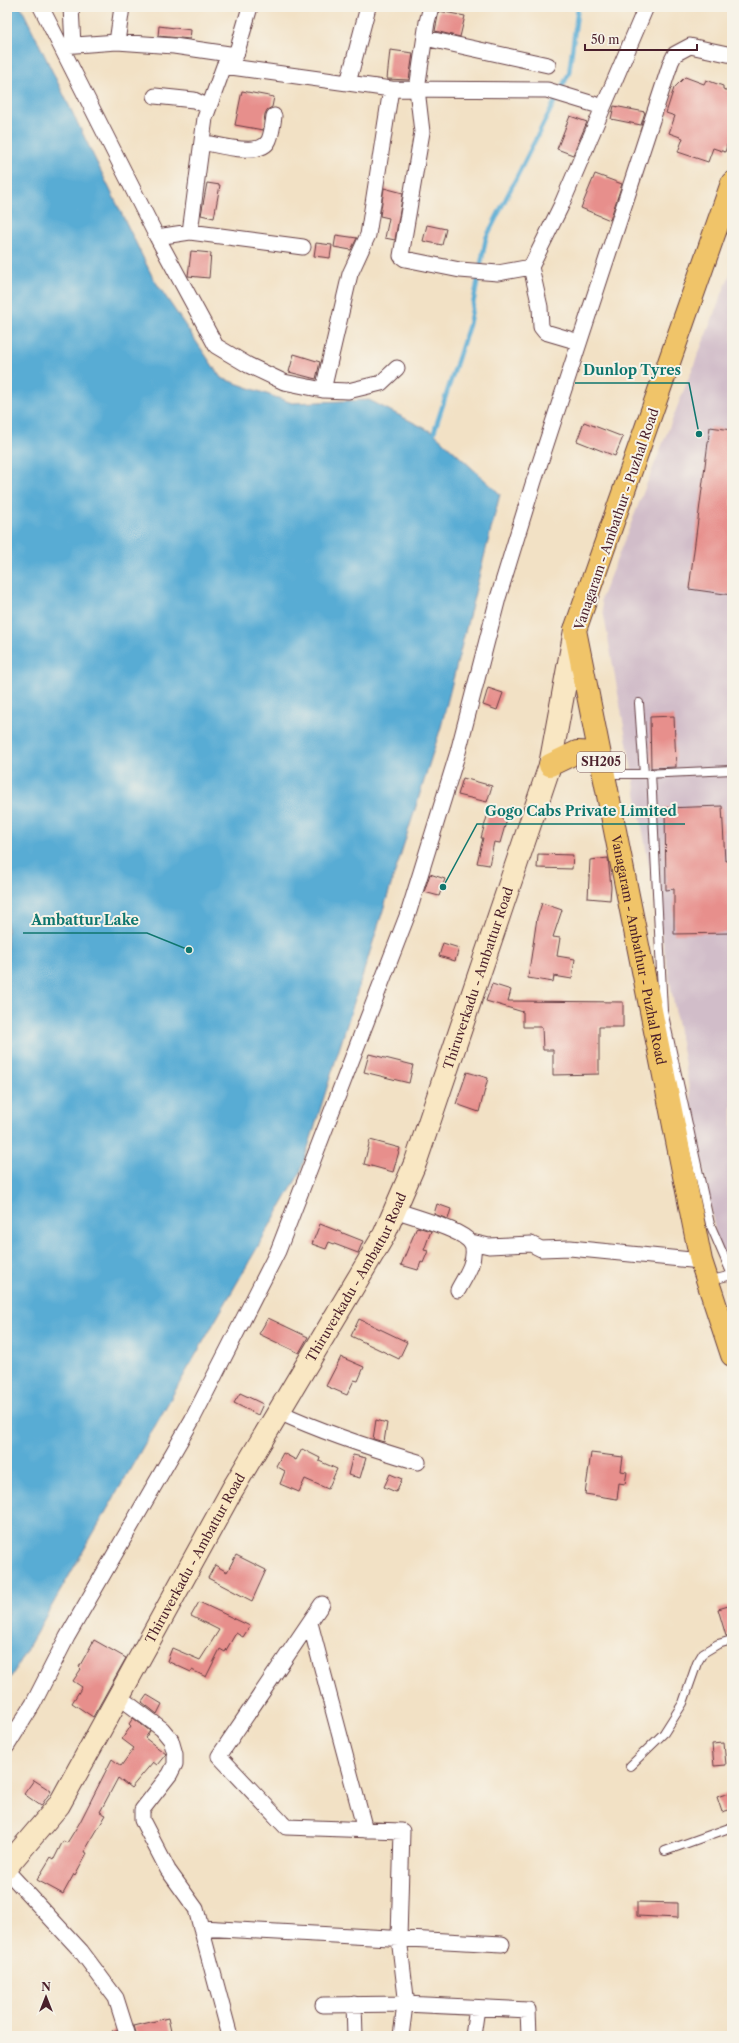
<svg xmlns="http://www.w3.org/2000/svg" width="739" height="2043" font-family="'Libre Caslon Text',serif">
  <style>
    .industrial { fill: #d1bdc9 }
    .water { fill: #58acd4; stroke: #516680 }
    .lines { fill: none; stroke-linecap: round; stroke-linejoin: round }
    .stream { stroke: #58acd4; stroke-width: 4.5 }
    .building { fill: #e78f8c }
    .service-casing { stroke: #633c42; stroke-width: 10 }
    .minor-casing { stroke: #633c42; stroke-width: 17 }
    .secondary-casing { stroke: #633c42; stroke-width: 24 }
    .primary-casing { stroke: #633c42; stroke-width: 24 }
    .service { stroke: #fff; stroke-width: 8 }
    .minor { stroke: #fff; stroke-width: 15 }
    .secondary { stroke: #f9e7c3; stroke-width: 22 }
    .primary { stroke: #f0c469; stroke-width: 22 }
    .labels { text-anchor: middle; stroke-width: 4; stroke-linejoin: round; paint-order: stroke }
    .shield { fill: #f7f3e8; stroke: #7e5f64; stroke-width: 1 }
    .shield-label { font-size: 12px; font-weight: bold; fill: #4a1f2b }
    .street-label { font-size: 13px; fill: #4a1f2b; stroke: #f7f3e8 }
    .leader { fill: none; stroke: #0f766e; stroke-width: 1.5 }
    .callout-dot { fill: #0f766e; stroke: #f7f3e8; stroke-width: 1.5 }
    .callout-label { font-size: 14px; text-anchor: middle; font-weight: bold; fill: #0f766e; stroke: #f7f3e8; stroke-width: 4; stroke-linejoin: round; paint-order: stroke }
  </style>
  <rect width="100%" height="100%" fill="#f7f3e8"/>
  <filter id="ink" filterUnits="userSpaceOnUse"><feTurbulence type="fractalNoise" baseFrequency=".025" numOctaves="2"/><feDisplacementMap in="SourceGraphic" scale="8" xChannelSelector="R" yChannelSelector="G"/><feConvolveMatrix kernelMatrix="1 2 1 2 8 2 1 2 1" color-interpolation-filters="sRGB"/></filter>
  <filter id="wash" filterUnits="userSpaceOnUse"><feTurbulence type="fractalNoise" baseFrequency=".012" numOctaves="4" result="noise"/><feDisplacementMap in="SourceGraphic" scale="16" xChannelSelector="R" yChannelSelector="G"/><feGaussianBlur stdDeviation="0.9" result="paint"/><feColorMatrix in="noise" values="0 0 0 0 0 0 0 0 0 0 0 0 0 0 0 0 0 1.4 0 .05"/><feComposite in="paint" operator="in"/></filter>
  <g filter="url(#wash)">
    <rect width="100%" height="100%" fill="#f2e1c5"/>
    <path class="industrial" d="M732,269V1297L723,1276L601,599Z"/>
    <path class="water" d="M7,7H21L153,278L221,378L292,403L369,400L434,433L500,494L441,727L300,1173L7,1684Z"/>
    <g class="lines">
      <path class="stream" d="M432,438L469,325L486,238L569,73L578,7"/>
    </g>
    <g id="blocks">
      <path class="building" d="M439,11L465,16L460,37L435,31Z
        M159,26L191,30L190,39L158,36Z
        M390,50L413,53L409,80L387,79Z
        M685,77L704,84L706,80L723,86V89L732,92V144L728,142L725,152L713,148L708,162L678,152L683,138L669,133L675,116L666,113L674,88Z
        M242,91L274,97L272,107L267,110L265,114L263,130L235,125Z
        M614,106L645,112L641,125L611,119Z
        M570,116L587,122L573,155L557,149Z
        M595,174L622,184L610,220L581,208Z
        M207,183L220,185L214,218L201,215Z
        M384,188L403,193L395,240L385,238L389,218L380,216Z
        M427,225L446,229L442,245L423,241Z
        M336,235L357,238L351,250L334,247Z
        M316,243L332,245L330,258L314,256Z
        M191,251L211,253L209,278L188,276Z
        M294,354L320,362L316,379L289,372Z
        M584,422L623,437L615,456L577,441Z
        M710,427L732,430V595L689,589Z
        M488,688L503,693L497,710L483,705Z
        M674,716L676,767L651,768L650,717Z
        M463,778L492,786L487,802L458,795Z
        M490,806L509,812L500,843L494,842L489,865L477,863L483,838H481Z
        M722,806L725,861L732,860V887H729L730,933L674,934V889L666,890L665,808Z
        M538,854L573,855L572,869L537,868Z
        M608,858L611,887L610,900L588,898L590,860Z
        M430,874L445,879L439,896L424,892Z
        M542,903L562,910L553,937L560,938L557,956L575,959L572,979L554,976L553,982L528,978L537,918Z
        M443,943L459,948L455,961L439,956Z
        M492,984L511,990L508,1001L623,1002V1027H599V1074L553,1075V1050H543L542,1027H523V1012L486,1001Z
        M369,1054L413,1065L409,1083L364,1072Z
        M467,1072L488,1078L479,1112L456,1104Z
        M370,1140L400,1148L393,1172L364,1164Z
        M437,1204L451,1209L448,1219L434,1214Z
        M320,1224L363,1241L358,1253L329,1242L326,1249L312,1244Z
        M417,1227L431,1231L424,1250L428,1251L423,1263L421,1262L418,1270L401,1265Z
        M268,1318L308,1337L299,1353L259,1334Z
        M359,1319L407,1342L399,1359L351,1336Z
        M341,1357L364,1367L358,1381L354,1380L347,1395L326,1386Z
        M240,1393L263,1404L258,1415L234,1403Z
        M376,1420L387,1423L384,1442L373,1439Z
        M302,1449L320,1458L319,1461L337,1469L328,1489L305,1479L299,1492L280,1484L285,1471L276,1466L283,1453L296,1460Z
        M591,1453L623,1457L621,1471L627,1472L625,1484L619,1483L617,1499L585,1494Z
        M353,1455L366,1458L360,1478L348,1475Z
        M390,1474L402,1479L396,1492L384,1487Z
        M236,1555L266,1570L252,1601L208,1578L215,1565L227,1572Z
        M199,1602L250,1626L243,1637L236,1633L225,1652L220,1649L206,1677L192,1670L191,1672L167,1661L172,1648L200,1660L219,1630L191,1616Z
        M732,1605V1635L726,1636L718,1609Z
        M94,1640L126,1658L93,1717L72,1703L82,1687L73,1681L81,1669L79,1667Z
        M147,1695L162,1704L157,1714L142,1702Z
        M133,1718L150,1731L145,1738L166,1754L157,1765L153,1762L131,1788L118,1778L100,1812L106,1815L84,1852L87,1853L75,1875L74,1874L63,1894L37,1880L51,1857L54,1859L63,1841L67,1843L80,1822L112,1759L121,1766L134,1748L122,1739L131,1726L129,1724Z
        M724,1743L726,1765L714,1766L712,1744Z
        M34,1780L51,1791L41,1806L24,1794Z
        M732,1792V1809L722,1812L717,1797Z
        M637,1902L678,1903V1918L637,1916Z
        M168,2018L172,2036H137L134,2026Z
        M117,2030L119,2036H112V2031Z"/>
    </g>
  </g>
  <g filter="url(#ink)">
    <use href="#blocks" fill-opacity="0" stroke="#633c42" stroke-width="1"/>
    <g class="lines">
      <g class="service-casing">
        <path id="service" d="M639,703L644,774L732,770
          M651,773L663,1011L710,1224L732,1275
          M604,774H644
          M708,1281L732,1275
          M630,1766L664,1733L683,1703L697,1663L703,1653L718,1644L732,1640
          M665,1851L732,1827"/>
      </g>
      <g class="minor-casing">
        <path id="minor" d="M41,7L157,237L216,346L248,365L284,382L323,390L348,391L381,383L397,368
          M71,7L73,45
          M431,7L427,22L417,89L422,132L401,256L405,259L460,270L498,273L531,267L561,206L646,7
          M425,38L548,65
          M117,42L122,7
          M62,46L117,42L174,46L236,55
          M230,61L236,55L250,7
          M348,83L368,7
          M155,96L194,100L209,107L224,66L391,89L547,90L603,107
          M202,142C218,145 261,158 269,140C272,133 273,123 274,116
          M190,232L205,118L209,107
          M157,237L190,232L303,247
          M531,267L540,307L541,327L545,332L579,342
          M323,390L350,274L368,235L391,89
          M394,1210C412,1216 455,1228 467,1239C470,1241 473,1246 473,1249C475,1264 464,1278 458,1290
          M471,1242L489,1246L531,1244L541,1249L570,1248L701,1261
          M279,1412C324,1433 370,1448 418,1462
          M322,1604L219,1756L286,1827L402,1831L399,1938L406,1997L401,2036
          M310,1623L365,1830
          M118,1696L162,1729L171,1740L175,1754V1764L170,1774L142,1810V1820L168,1870L196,1909L230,2036
          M7,1746L33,1704L67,1637L192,1420L278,1251L409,911L458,752L498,598L534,481L671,62L675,54L690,46L732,55
          M7,1871L81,1951L116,1998L128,2036
          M201,1928L502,1944
          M354,2004L355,2036
          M323,2005L405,2004L528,2010L529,2036
          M473,2036L477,2008"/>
      </g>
      <g class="secondary-casing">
        <g id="secondary">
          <path id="s1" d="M7,1866L59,1805L232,1490L384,1235L416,1161L550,765L575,630"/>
        </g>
      </g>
      <g class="primary-casing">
        <g id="primary">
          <path id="s2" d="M732,183L575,630L701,1261L732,1355"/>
          <path d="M550,765L577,752L599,753"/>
        </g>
      </g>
      <use href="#service" class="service"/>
      <use href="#minor" class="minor"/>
      <use href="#secondary" class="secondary"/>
      <use href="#primary" class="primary"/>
    </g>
  </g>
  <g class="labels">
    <rect class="shield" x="577" y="752" width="48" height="20" rx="3"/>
    <g class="shield-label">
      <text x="601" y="766">SH205</text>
    </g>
    <g class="street-label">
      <text transform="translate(616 519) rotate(-71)" y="5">Vanagaram - Ambathur - Puzhal Road</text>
      <text dy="5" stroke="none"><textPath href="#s2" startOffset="800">Vanagaram - Ambathur - Puzhal Road</textPath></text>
      <text dy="5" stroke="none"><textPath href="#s1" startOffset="1010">Thiruverkadu - Ambattur Road</textPath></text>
      <text dy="5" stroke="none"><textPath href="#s1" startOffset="686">Thiruverkadu - Ambattur Road</textPath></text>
      <text dy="5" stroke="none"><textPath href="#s1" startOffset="362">Thiruverkadu - Ambattur Road</textPath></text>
    </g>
  </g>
  <path class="leader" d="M699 434L689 383H575M443 887L477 824H685M189 950L147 933H23"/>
  <g class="callout-dot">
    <circle cx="699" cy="434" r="4"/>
    <circle cx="443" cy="887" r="4"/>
    <circle cx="189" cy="950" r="4"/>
  </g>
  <g class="callout-label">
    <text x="632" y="375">Dunlop Tyres</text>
    <text x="581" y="816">Gogo Cabs Private Limited</text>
    <text x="85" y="925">Ambattur Lake</text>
  </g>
  <rect width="739" height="2043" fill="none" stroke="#f7f3e8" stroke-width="24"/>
  <g transform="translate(46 1997)" stroke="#f7f3e8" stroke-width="3" paint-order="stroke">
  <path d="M0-3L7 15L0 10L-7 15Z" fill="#4a1f2b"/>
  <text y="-6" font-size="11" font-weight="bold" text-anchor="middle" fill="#4a1f2b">N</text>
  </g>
  <path d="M585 44v6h112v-6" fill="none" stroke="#4a1f2b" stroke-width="2"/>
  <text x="591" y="44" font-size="12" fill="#4a1f2b" stroke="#f7f3e8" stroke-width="3" paint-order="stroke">50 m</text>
</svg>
